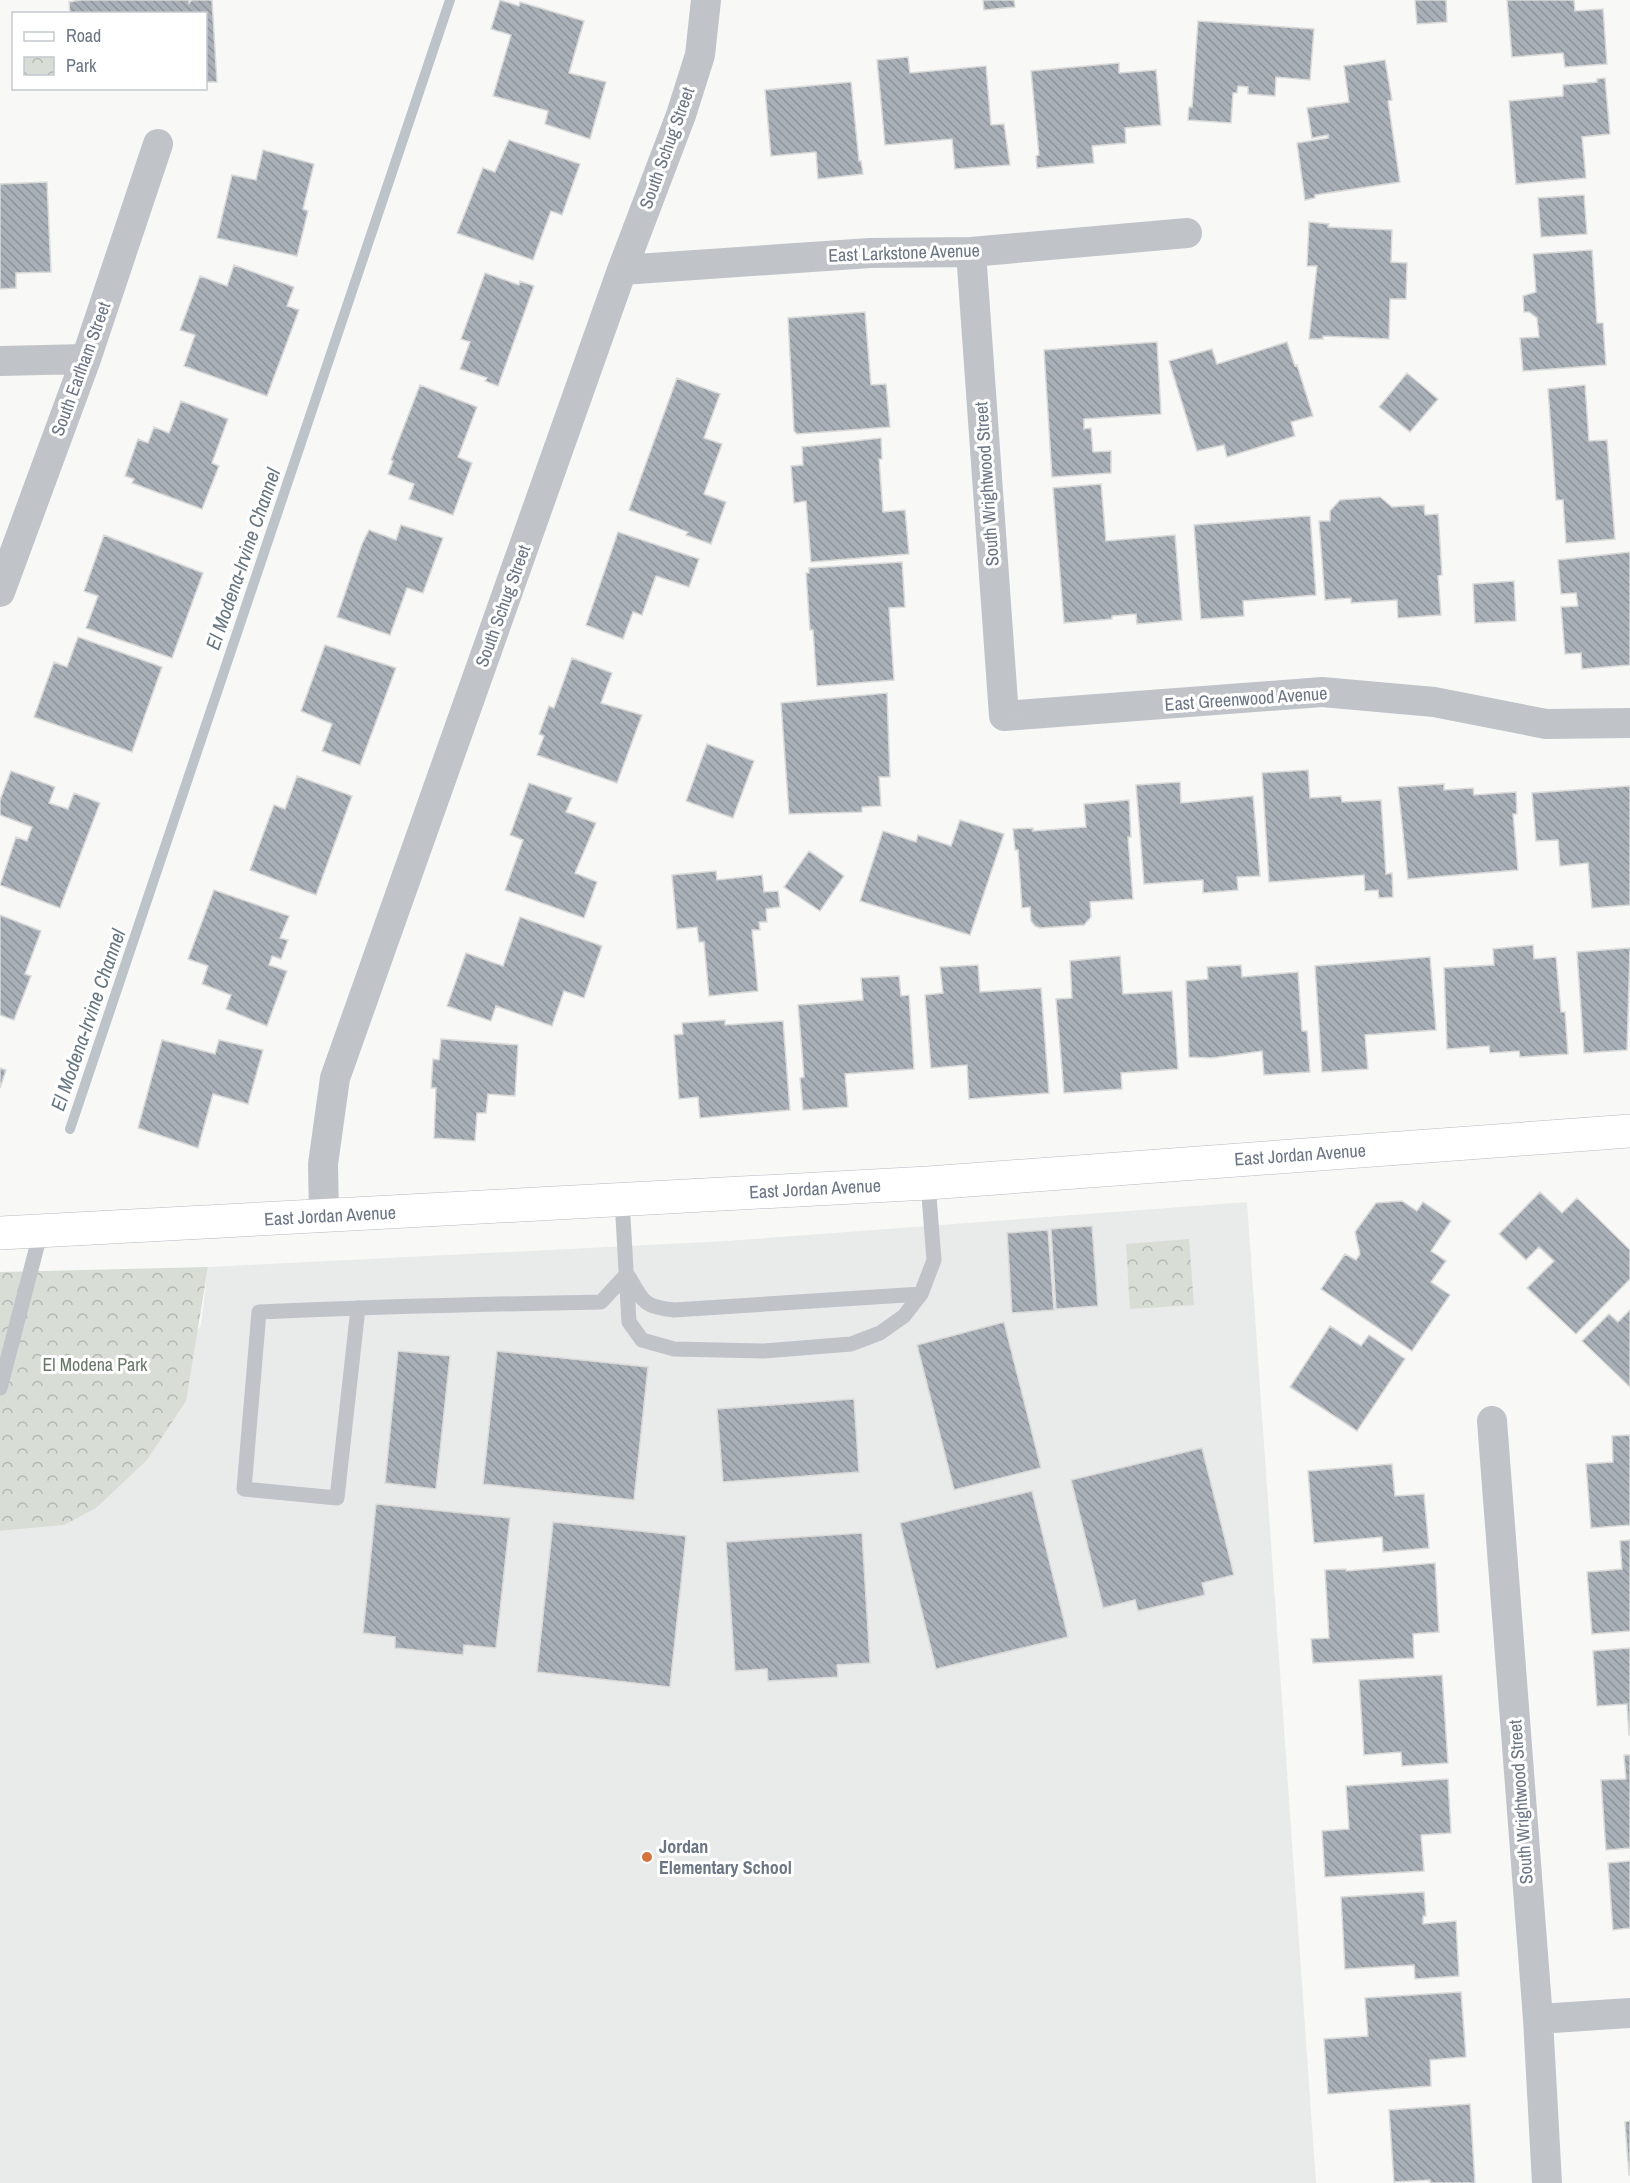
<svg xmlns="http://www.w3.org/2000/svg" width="1630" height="2183" font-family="'Archivo Narrow',sans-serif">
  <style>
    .built { fill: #e9eaea }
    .park { fill: url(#park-crowns) }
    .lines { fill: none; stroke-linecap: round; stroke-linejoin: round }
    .stream { stroke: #bcc4ca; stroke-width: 10 }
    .building { fill: url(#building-back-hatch); stroke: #dadbd9; stroke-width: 1.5 }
    .secondary-casing { stroke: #b5b9be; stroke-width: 34 }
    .lane { stroke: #c0c3c8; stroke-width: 15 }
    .street { stroke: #c0c3c8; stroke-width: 30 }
    .secondary { stroke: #fff; stroke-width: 33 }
    .poi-dot { fill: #d67339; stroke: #fff; stroke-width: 2 }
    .labels { text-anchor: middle; stroke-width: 6; stroke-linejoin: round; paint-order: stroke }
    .street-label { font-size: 18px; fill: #6a7585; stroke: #fff }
    .park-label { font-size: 18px; fill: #667865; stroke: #fff }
    .poi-label { font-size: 18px; font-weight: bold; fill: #6a7585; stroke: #fff; text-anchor: start }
    .water-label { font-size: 20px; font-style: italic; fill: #667680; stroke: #fff }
  </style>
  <defs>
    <pattern id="park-crowns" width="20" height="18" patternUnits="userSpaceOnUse" patternTransform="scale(1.5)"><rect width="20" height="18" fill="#d8ddd6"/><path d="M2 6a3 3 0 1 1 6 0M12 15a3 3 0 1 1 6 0" fill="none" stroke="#b3b8b3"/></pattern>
    <pattern id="building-back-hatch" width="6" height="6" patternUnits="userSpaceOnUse" patternTransform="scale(1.5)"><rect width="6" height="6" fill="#aab0b7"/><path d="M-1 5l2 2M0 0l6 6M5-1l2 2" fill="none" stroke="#8e949a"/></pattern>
  </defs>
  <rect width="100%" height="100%" fill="#f8f9f7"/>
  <path class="built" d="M1247,1202L1316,2183H0V1531L64,1525L201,1325L208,1267L726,1241Z"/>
  <path class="park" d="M1189,1239L1194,1305L1130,1309L1126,1244Z
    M208,1267L186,1401L147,1460L96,1508L64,1525L0,1531V1272Z"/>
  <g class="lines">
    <path class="stream" d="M70,1129L450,0"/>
  </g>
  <path class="building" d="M81,0H189V3L192,0H212L217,82H206V14H70L69,2Z
    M500,0L519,6L520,2L584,21L569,73L606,82L590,139L545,124L548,111L493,96L511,35L491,29Z
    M983,0H1014L1015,7L984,10Z
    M1415,0H1446L1447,22L1417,24Z
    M1507,0H1574L1575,11L1603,9L1607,64L1565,67L1563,53L1512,57Z
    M1198,21L1314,29L1310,80L1276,77L1275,96L1248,94V87L1238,86L1237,93H1233L1231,123L1188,120L1189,107H1192Z
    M908,57L910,73L986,66L991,125L1004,124L1010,165L955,169L952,139L885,145L877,60Z
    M1385,60L1392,100L1388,101L1400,182L1315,195V198L1305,200L1297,143L1328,138V135L1312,138L1307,108L1349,102L1344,66Z
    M1119,63V73L1156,70L1161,125L1125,128L1126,143L1092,146L1094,163L1037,168L1036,156L1039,155L1031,71Z
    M1605,78L1610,134L1582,137L1586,178L1516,184L1509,101L1563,96V85L1597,82V79Z
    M851,82L859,161H861L863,174L818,179L816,152L771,156L765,90Z
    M509,140L580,164L562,215L551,211L533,260L457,233L483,168L495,172Z
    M263,150L314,164L303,209L308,211L297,256L217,238L232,175L256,180Z
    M47,182L51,272L16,273V288L0,289V184Z
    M1584,195L1587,234L1541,237L1538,198Z
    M1309,222L1329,224L1328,227L1392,230L1391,262L1407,263L1406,299H1390L1389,339L1323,336V339H1309L1317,266H1307Z
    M1592,250L1597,323H1603L1606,365L1523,371L1520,338L1539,337L1537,318L1529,312H1524L1523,296L1536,292L1533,254Z
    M234,265L294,287L287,306L299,310L267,396L184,366L195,335L180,330L200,276L227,286Z
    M485,273L519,285L520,281L534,286L498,386L485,381L487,378L460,369L470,342L461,339Z
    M865,312L871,385L886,384L890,427L797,434L794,431L788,318Z
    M1157,342L1161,414L1084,419V429L1091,428L1093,452L1111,451V473L1052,477L1044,350Z
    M1287,342L1295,366L1297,365L1313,416L1291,422L1295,436L1227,457L1224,445L1197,451L1169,361L1212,349L1217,364Z
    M1407,373L1438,399L1410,432L1379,407Z
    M677,378L720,394L704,438L722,444L704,494L726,502L711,544L686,535L688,532L629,510Z
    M420,385L477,407L458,457L472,463L453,515L409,499L414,484L388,474L393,461L391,460Z
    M1585,385L1589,441L1607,440L1615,539L1566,543L1563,500H1556L1548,389Z
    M181,401L228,419L212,463L219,466L202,509L132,483L134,479L125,476L138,439L148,443L154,427L169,433Z
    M881,438L882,459H879L883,512L905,510L909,554L811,562L806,501L794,503L791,466L803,465L802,447Z
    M1101,484L1106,541L1175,535L1182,620L1137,624L1136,614L1112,616V619L1064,623L1053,488Z
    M1380,497L1392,507L1424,505L1425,515L1438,514L1442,575L1438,576L1441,615L1398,618L1397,600L1351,603V598L1325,600L1319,521H1330V511L1340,500Z
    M1310,516L1316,595L1243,601L1244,616L1201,619L1194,525Z
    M401,525L443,538L423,593L407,588L390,635L337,617L362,544L369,530L396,540Z
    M618,532L699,559L689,587L656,576L642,615L633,612L623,639L586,625Z
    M104,535L203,573L172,658L86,628L98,596L84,591Z
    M1630,552V665L1582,669L1581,653L1565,654L1561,607L1578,606L1576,593L1561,594L1558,560Z
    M902,562L905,607L889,608L894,680L817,686L813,630H810L806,573H809V568Z
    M1514,581L1516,621L1475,623L1473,584Z
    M78,637L162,667L132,752L34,717L54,662L67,667Z
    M325,645L396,668L360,765L322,751L332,724L301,711Z
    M572,658L612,673L601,703L642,715L617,783L537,755L544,736L539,734L549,706L554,708Z
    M887,693L890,777H879L881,806L862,807V812L789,814L781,703Z
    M707,744L754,761L733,818L686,801Z
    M1308,770L1310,798L1341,796L1342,802L1381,800L1386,874L1392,873L1393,897L1379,898L1378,890L1365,891L1364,875L1269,882L1262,773Z
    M11,771L55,787L49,803L68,809L74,793L100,803L60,908L0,885L16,837L27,841L32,827L0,815V800Z
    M297,776L352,796L316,895L250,870L274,805L285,809Z
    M1180,782L1181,803L1253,796L1260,876L1237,877L1238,890L1203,893V880L1144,884L1136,785Z
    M529,783L572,798L566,812L596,823L575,873L597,882L584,918L505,890L523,840L510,835Z
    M1444,784V790L1473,788L1474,795L1516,792L1517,814H1513L1518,870L1408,879L1398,787Z
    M1630,786V905L1592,908L1588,863L1560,866L1558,840L1536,841L1532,793Z
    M1129,800L1131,837H1128L1133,899L1090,902L1091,917L1084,925L1040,928L1035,926L1031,921L1030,907L1022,908L1018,850H1015L1013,829L1033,828V831L1086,827L1084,804Z
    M960,820L1004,834L970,935L860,901L883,831L916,842L918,835L951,846Z
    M809,851L844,876L820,911L784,887Z
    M716,871L717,880L762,875L764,892L778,891L780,907L766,909L767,922H759L760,930H752L758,991L709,996L704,942H699L697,927L677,929L672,875Z
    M214,890L289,916L280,938L288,940L281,959L272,956L269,965L287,971L267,1026L226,1009L231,995L202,984L208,966L188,959Z
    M0,915L41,931L25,974L31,976L14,1020L0,1015Z
    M520,917L602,946L584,998L564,991L552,1026L496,1006L491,1021L447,1006L466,953L503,966Z
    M1533,945L1534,959L1556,957L1561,1012H1565L1568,1054L1520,1057L1519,1051L1490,1053L1489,1046L1447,1049L1444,968L1494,965L1493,949Z
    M1630,948L1627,1050L1584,1053L1577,952Z
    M1120,956L1123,994L1172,991L1178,1069L1121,1073L1122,1089L1064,1093L1056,999L1072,998L1070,961Z
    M1430,957L1436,1030L1365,1035L1368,1069L1322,1072L1315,966Z
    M978,965L980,992L1041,988L1049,1093L969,1099L967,1065L931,1068L925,995L943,993L940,967Z
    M1241,965L1242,977L1298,972L1302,1031H1307L1310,1072L1264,1075L1262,1051L1212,1058L1189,1057L1186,981L1208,979L1207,967Z
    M899,976L901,996L909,995L914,1069L845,1074L848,1107L803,1110L800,1078L804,1077L798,1005L863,1000L861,978Z
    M725,1020V1025L783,1021L790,1110L700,1118L698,1097L679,1099L674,1035L683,1034L682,1023Z
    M441,1039L518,1045L515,1096L488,1094L486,1113H477L475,1141L434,1138L436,1088H431L433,1059L439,1060Z
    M162,1040L215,1054L219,1040L263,1050L248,1104L213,1094L198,1148L138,1128Z
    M0,1068L6,1070L0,1088Z
    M1540,1192L1562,1213L1577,1198L1630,1250V1279L1576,1334L1527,1288L1554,1261L1539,1247L1526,1260L1499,1234Z
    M1402,1201L1417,1211L1423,1202L1451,1221L1431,1251L1446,1261L1431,1282L1450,1295L1412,1351L1321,1289L1345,1254L1356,1260L1360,1254L1355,1232L1376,1203Z
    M1092,1226L1098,1306L1056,1309L1051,1229Z
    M1048,1230L1054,1310L1012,1313L1007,1233Z
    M1630,1310V1387L1582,1341L1609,1314L1618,1322Z
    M1004,1322L1041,1468L954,1490L917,1345Z
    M1330,1326L1361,1346L1369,1335L1405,1359L1357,1431L1290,1387Z
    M398,1351L450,1356L436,1489L385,1483Z
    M497,1351L648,1367L634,1500L483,1484Z
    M854,1399L859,1472L723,1482L717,1409Z
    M1630,1435V1525L1591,1528L1586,1464L1613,1462L1612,1436Z
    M1202,1448L1234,1575L1202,1583L1205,1595L1138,1611L1135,1600L1103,1608L1071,1480Z
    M1392,1464L1395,1496L1424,1494L1429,1548L1383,1552L1382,1537L1314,1543L1308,1471Z
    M1032,1491L1068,1637L936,1669L900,1523Z
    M376,1504L510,1518L496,1648L464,1645L463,1655L395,1648V1637L363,1633Z
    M553,1522L686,1536L670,1687L537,1672Z
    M862,1533L870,1663L837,1665L838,1677L768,1681L767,1669L735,1671L726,1542Z
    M1630,1540V1631L1592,1634L1587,1572L1622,1569L1620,1541Z
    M1435,1563L1439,1632L1413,1634L1414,1658L1313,1663L1311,1639L1329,1638L1325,1570L1346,1569V1571Z
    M1630,1648V1735H1629L1627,1704L1597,1706L1593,1651Z
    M1442,1675L1448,1763L1402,1766L1401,1752L1364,1755L1359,1680Z
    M1624,1755H1630V1848L1606,1850L1601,1780L1626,1779Z
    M1448,1779L1451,1833L1421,1835L1424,1871L1325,1877L1322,1831L1349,1829L1346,1786Z
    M1630,1861V1928L1613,1930L1608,1863Z
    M1424,1892L1426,1916H1423V1924L1456,1921L1459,1976L1415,1979L1414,1965L1345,1969L1341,1897Z
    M1461,1992L1466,2057L1430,2060L1431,2086L1328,2094L1324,2039L1368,2036L1365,1998Z
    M1470,2104L1475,2183H1430V2180L1394,2182L1389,2110Z
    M1630,2121V2175H1629L1625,2122Z"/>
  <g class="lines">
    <g class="secondary-casing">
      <path id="secondary" d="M0,1233L928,1183L1630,1131"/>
    </g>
    <path class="lane" d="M622,1200L629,1322L642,1340L674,1349L764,1351L851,1344L880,1333L904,1316L921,1294L934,1260L928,1183
      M629,1277C643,1302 644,1307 674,1310L921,1294
      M358,1308L337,1498L244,1489L259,1312C373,1307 487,1304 601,1302L627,1274
      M0,1388L41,1231"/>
    <path class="street" d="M971,252L1004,716L1322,692L1434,702L1546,724L1630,723
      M622,270L870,253L971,252L1187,233
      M0,361L86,359
      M0,592L86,359L158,144
      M324,1216L323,1164L335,1078L622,270L681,115L700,55L706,0
      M1492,1421L1538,2019L1547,2183
      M1538,2019L1630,2013"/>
    <use href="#secondary" class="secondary"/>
  </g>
  <circle class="poi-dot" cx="647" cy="1857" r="6"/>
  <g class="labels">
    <g class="street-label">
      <text transform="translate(667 148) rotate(-70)" y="6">South Schug Street</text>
      <text transform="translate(904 253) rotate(-2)" y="6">East Larkstone Avenue</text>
      <text transform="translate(81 369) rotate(-70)" y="6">South Earlham Street</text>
      <text transform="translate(987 484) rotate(-94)" y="6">South Wrightwood Street</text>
      <text transform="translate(503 606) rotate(-70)" y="6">South Schug Street</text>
      <text transform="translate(1246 699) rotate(-4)" y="6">East Greenwood Avenue</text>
      <text transform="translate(1300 1155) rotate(-4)" y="6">East Jordan Avenue</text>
      <text transform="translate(815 1189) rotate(-3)" y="6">East Jordan Avenue</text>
      <text transform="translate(330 1216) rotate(-3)" y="6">East Jordan Avenue</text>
      <text transform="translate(1521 1802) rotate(-94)" y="6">South Wrightwood Street</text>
    </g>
    <g class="park-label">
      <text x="95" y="1371">El Modena Park</text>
    </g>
    <g class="poi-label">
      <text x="659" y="1853">Jordan<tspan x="659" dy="21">Elementary School</tspan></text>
    </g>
    <g class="water-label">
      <text transform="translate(243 559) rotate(-71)" y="7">El Modena-Irvine Channel</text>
      <text transform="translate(88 1020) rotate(-71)" y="7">El Modena-Irvine Channel</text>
    </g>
  </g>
  <rect x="12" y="12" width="195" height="78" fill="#ffffff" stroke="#c3c8ce" stroke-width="1.5"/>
  <rect x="24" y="32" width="30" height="9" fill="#ffffff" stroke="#c3c8ce" stroke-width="1.5"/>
  <text x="66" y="42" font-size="18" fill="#6a7585">Road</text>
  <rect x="24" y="57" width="30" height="18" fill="url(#park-crowns)" stroke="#c3c8ce" stroke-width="1.5"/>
  <text x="66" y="72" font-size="18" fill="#6a7585">Park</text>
</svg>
